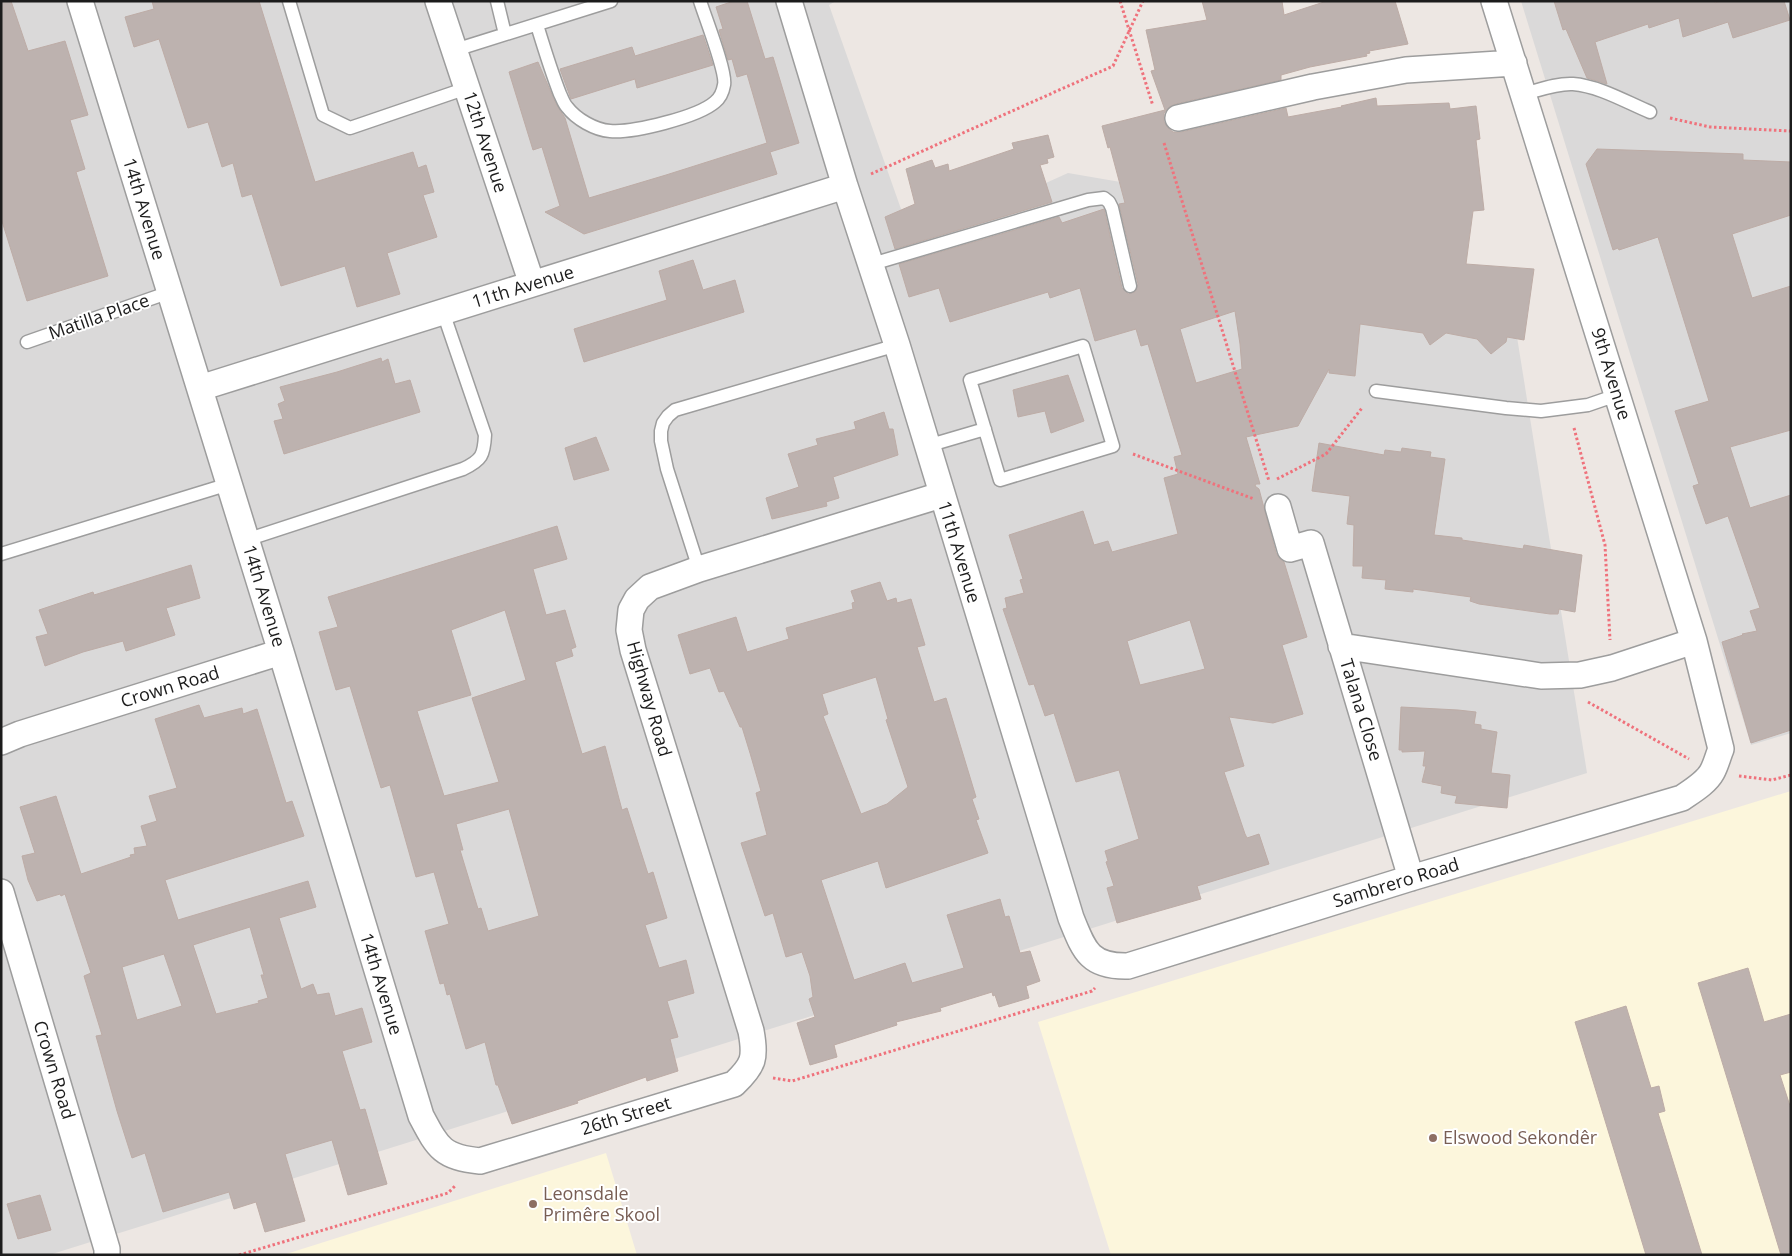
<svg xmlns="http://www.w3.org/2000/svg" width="1792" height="1256" font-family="'Open Sans',sans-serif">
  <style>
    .residential { fill: #dad9d9 }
    .education { fill: #fcf6dc }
    .building { fill: #bdb2af; stroke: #bdaca6; fill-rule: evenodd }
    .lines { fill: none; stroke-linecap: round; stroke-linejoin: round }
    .lane-casing { stroke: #9d9d9d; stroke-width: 15 }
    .street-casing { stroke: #9d9d9d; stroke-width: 28 }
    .path { stroke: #ef727c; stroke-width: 3; stroke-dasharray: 2.5 2.5; stroke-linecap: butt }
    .lane { stroke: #fff; stroke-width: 12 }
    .street { stroke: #fff; stroke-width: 25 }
    .education-dot { fill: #8d6e63; stroke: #fff; stroke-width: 2 }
    .labels { text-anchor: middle; stroke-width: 4; stroke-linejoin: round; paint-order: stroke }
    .street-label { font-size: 18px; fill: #1c1c1c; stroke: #fff }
    .education-label { font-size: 18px; fill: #785e54; stroke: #fff; text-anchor: start }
  </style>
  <rect width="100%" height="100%" fill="#ede7e3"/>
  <path class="residential" d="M1,1H836L829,5L913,243L1068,173L1266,207L1508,281L1587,773L49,1255H1Z
    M1521,1H1791V733L1751,745Z"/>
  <path class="education" d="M1791,791V1255H1111L1038,1022Z
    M606,1153L637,1255H283Z"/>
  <path class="building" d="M1,1H11L28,51L65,41L88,115L70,120L85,169L76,172L108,276L27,301L1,218Z
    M152,1H259L315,182L413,152L418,168L426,165L434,192L423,195L437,237L387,253L400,294L357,307L345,266L281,286L252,194L242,197L233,163L222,167L208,122L188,128L159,39L134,47L125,17L154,9Z
    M734,1H747L765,59L773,57L799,143L770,152L777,174L584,234L545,212L560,206L542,147L533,150L509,72L538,62L556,104L565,118L589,198L666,175L767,143L747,74L737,77L732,59L728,60L719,30L723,29L716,7Z
    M1202,1H1282L1284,15L1327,1H1395L1408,44L1369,51L1370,53L1366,54L1367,56L1310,67L1281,75V80L1175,104L1169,107L1164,113V122L1168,128L1173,132H1181L1286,108L1288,117L1342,107L1341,106L1376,98L1377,106L1449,103L1450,109L1476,106L1480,139L1476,140L1484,210L1473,211L1466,264L1534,269L1524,340L1507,337L1506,342L1491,354L1477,339L1446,333L1430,345L1423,333L1360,324L1355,376L1329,373V369L1298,426L1246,437L1260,484H1256L1255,486L1259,489L1276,553L1280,559L1284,562L1307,637L1282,645L1303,714L1273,723L1229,717L1244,766L1224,772L1245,834L1247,838L1259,834L1269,864L1197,886L1201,899L1117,923L1107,888L1114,886L1106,862L1108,861L1105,851L1139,839L1119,770L1076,782L1054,713L1045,716L1034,684L1029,685L1003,609L1007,608L1005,598L1024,593L1020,580L1023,579L1009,535L1083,511L1094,545L1108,541L1112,552L1178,534L1164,478L1178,474L1174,457L1182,455L1148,344L1141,346L1136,329L1095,341L1080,288L1050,298L1048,292L950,322L939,288L909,297L899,264L1059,217L1062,223L1104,209L1122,288L1128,294L1135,292L1138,284L1119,204L1125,203L1110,147L1108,148L1102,126L1165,110L1151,71L1155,70L1146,30L1207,20ZM1235,311L1240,344L1242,369L1196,383L1180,329ZM1190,620L1205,669L1140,685L1127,641Z
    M1554,1H1715V3L1721,1H1784L1790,20L1733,38L1728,22L1683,37L1679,18L1649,28L1648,24L1595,42L1607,84L1587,78L1566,29L1563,30Z
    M703,35L713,65L637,88L635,79L571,99L560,69L632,47L635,56Z
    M1048,135L1054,157L1047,159L1048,163L1040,165L1052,202L895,249L885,217L915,204L906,169L932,160L935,168L948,164L949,171L1014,149L1012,143Z
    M1597,149L1743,154V160L1791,162V215L1732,234L1752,298L1791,286V430L1730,447L1750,508L1791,495V730L1751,743L1722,642L1743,635L1742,634L1757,631L1750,611L1760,608L1728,516L1706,524L1693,486L1699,484L1675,411L1709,401L1658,237L1619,250L1618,248L1613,250L1586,164Z
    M693,260L703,290L735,280L744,312L584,362L574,329L667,300L659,271Z
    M381,358L382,362L388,359L395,384L410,380L420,412L284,454L274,421L283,419L278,404L285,401L280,387L337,372Z
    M1068,375L1084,421L1051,433L1045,411L1018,417L1013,390Z
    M884,412L889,429H893L898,455L833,477L839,498L826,502L827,506L772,519L766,498L799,487L788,454L818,445L816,439L856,429L854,422Z
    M596,437L609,470L574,480L565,448Z
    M1319,443L1384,455L1385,450L1401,452L1402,448L1431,452L1430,457L1445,459L1434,535L1462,538V540L1523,549L1524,545L1582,555L1575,612L1559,609L1558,614H1550L1479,604L1470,601L1471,597L1413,589V592L1385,589L1386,580L1362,578L1363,566H1353L1354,525L1347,524L1350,496L1312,491Z
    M557,526L567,559L533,569L546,615L565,610L576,647L571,649L573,656L555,662L582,754L605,746L622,810L627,808L648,874L653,872L667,918L645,925L659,968L686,960L694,993L667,1001L678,1037L670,1039L678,1071L647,1081L646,1077L577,1101L578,1103L512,1124L498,1085H496L485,1042L466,1049L450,994L447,995L444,983L440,984L425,931L449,924L434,872L416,877L390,785L381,788L350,686L336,690L319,632L338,627L328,597ZM505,610L526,680L472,698L499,782L444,796L417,711L471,695L451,630ZM509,809L539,916L488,931L481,908L478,909L460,850H463L456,824Z
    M191,565L200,598L166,608L175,635L126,651L123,641L83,652L45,666L36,637L48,634L39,610L93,592L94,595Z
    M880,582L887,601L896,598L897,603L911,599L925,645L917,647L934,702L946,698L976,797L972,799L979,819L976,820L988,853L886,888L878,861L821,880L854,980L905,963L912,983L964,968L947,915L1000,899L1005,917L1009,916L1020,953L1030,951L1040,981L1026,986L1029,998L999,1007L995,995L993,996L992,992L940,1008L941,1011L896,1022L897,1025L834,1045L837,1057L810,1065L797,1023L815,1017L809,999L813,997L810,976L802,952L786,957L773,913L765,916L741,843L767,835L756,793L761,791L750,753L742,727H740L724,691L719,692L710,668L690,674L678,635L736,617L747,652L789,639L786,628L853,609L852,603L855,602L851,591ZM876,677L888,719L886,720L908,787L887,804L861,814L823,716L828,714L822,694Z
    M199,705L204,718L242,708L243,714L257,709L286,803L292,801L304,836L165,880L178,920L308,881L316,907L279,918L301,989L313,984L317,995L329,993L335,1016L362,1008L372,1042L342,1051L360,1110L365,1109L387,1184L348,1195L332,1140L285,1154L305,1221L265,1232L256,1202L234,1209L229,1192L163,1212L145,1153L132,1158L117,1111L96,1036L102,1035L84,976L91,973L65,894L61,896L60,894L37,901L28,880L22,856L35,853L20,807L56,796L81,874L131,857L130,855L135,854L134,848L147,846L141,826L157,821L149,796L177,788L155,719ZM250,927L264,975H261L268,998L258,1001L259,1003L216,1014L193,945ZM164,954L182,1006L137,1020L122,967Z
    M1401,707L1458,710L1476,712L1474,724L1481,725V729L1497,732L1491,773L1510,775L1507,808L1455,803L1457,796L1441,793L1442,786L1422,782L1426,766H1423L1425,751L1402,752V750H1399Z
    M1748,968L1764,1022L1791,1014V1072L1780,1075L1791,1109V1255H1781L1698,983Z
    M1626,1006L1651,1088L1659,1086L1665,1111L1658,1113L1702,1255H1646L1575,1022Z
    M40,1195L51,1230L18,1239L7,1204Z"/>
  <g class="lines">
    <g class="lane-casing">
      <path id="lane" d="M289,1L323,115L350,128L467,88
        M497,1L505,34
        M537,25C544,48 551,71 560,94C562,98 564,104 567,107C576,119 595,130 610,131C633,133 698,117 715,102C720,98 723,91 724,85C727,73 705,17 700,1
        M455,50L611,1
        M1524,94C1539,90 1557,83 1573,84C1599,86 1626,102 1650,112
        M872,264L1088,200L1104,198L1109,202L1112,208L1130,286
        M27,342L170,292
        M1083,346L1113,446L1000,480L970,380Z
        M1376,391L1506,408L1541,411L1588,405L1617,395
        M927,446L985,429
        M246,540L463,469C482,460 484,455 485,435L443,312
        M1,554L229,484
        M699,569L667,469L661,441V431L663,423L668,416L675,410L897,345"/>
    </g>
    <g class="street-casing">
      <path id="street" d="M80,1L281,652L421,1116C438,1148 442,1157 480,1161L734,1084C754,1065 756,1058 751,1031L633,650L629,630L631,610L637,599L650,587L699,569L941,495
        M438,1L532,284
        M789,1L845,186L897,345L1071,918C1084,950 1089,967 1128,966L1411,878L1682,798C1692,791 1706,783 1712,772C1716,765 1718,756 1721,749L1694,641L1494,1
        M1178,118L1313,87L1406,70L1514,63
        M200,388L845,186
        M1278,507L1290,549L1311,543L1411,878
        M1341,646L1541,676L1580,675L1612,668L1694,641
        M1,742L20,734L281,652
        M1,892L107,1249V1255"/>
    </g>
    <path class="path" d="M1120,1L1153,106
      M1670,118L1710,127L1791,131
      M1164,143L1269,481
      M871,174L1113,66L1143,1
      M1574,428L1605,545L1610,640
      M1133,454L1254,499
      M1277,479L1326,454L1362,408
      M1588,702L1689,759
      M1739,776L1772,780L1791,775
      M773,1078L792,1081L1092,991L1095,988
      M239,1255L448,1193L456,1185"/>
    <use href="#lane" class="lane"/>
    <use href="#street" class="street"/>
  </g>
  <g class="education-dot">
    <circle cx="1433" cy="1138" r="5"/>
    <circle cx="533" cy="1204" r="5"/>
  </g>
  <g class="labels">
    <g class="street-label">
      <text transform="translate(485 142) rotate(72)" y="6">12th Avenue</text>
      <text transform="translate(144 209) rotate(73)" y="6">14th Avenue</text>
      <text transform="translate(523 287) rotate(-17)" y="6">11th Avenue</text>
      <text transform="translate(99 317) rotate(-19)" y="6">Matilla Place</text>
      <text transform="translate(1611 374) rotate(73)" y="6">9th Avenue</text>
      <text transform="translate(959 552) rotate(73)" y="6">11th Avenue</text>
      <text transform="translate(264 596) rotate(73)" y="6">14th Avenue</text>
      <text transform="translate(170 687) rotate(-17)" y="6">Crown Road</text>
      <text transform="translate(649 699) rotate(74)" y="6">Highway Road</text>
      <text transform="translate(1361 710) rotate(73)" y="6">Talana Close</text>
      <text transform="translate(1396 883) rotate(-17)" y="6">Sambrero Road</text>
      <text transform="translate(381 984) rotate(73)" y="6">14th Avenue</text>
      <text transform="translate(54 1070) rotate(73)" y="6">Crown Road</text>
      <text transform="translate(626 1116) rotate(-17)" y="6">26th Street</text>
    </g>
    <g class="education-label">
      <text x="1443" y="1144">Elswood Sekondêr</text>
      <text x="543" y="1200">Leonsdale<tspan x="543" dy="21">Primêre Skool</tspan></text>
    </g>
  </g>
  <rect width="1792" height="1256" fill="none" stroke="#1c1c1c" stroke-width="5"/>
</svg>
